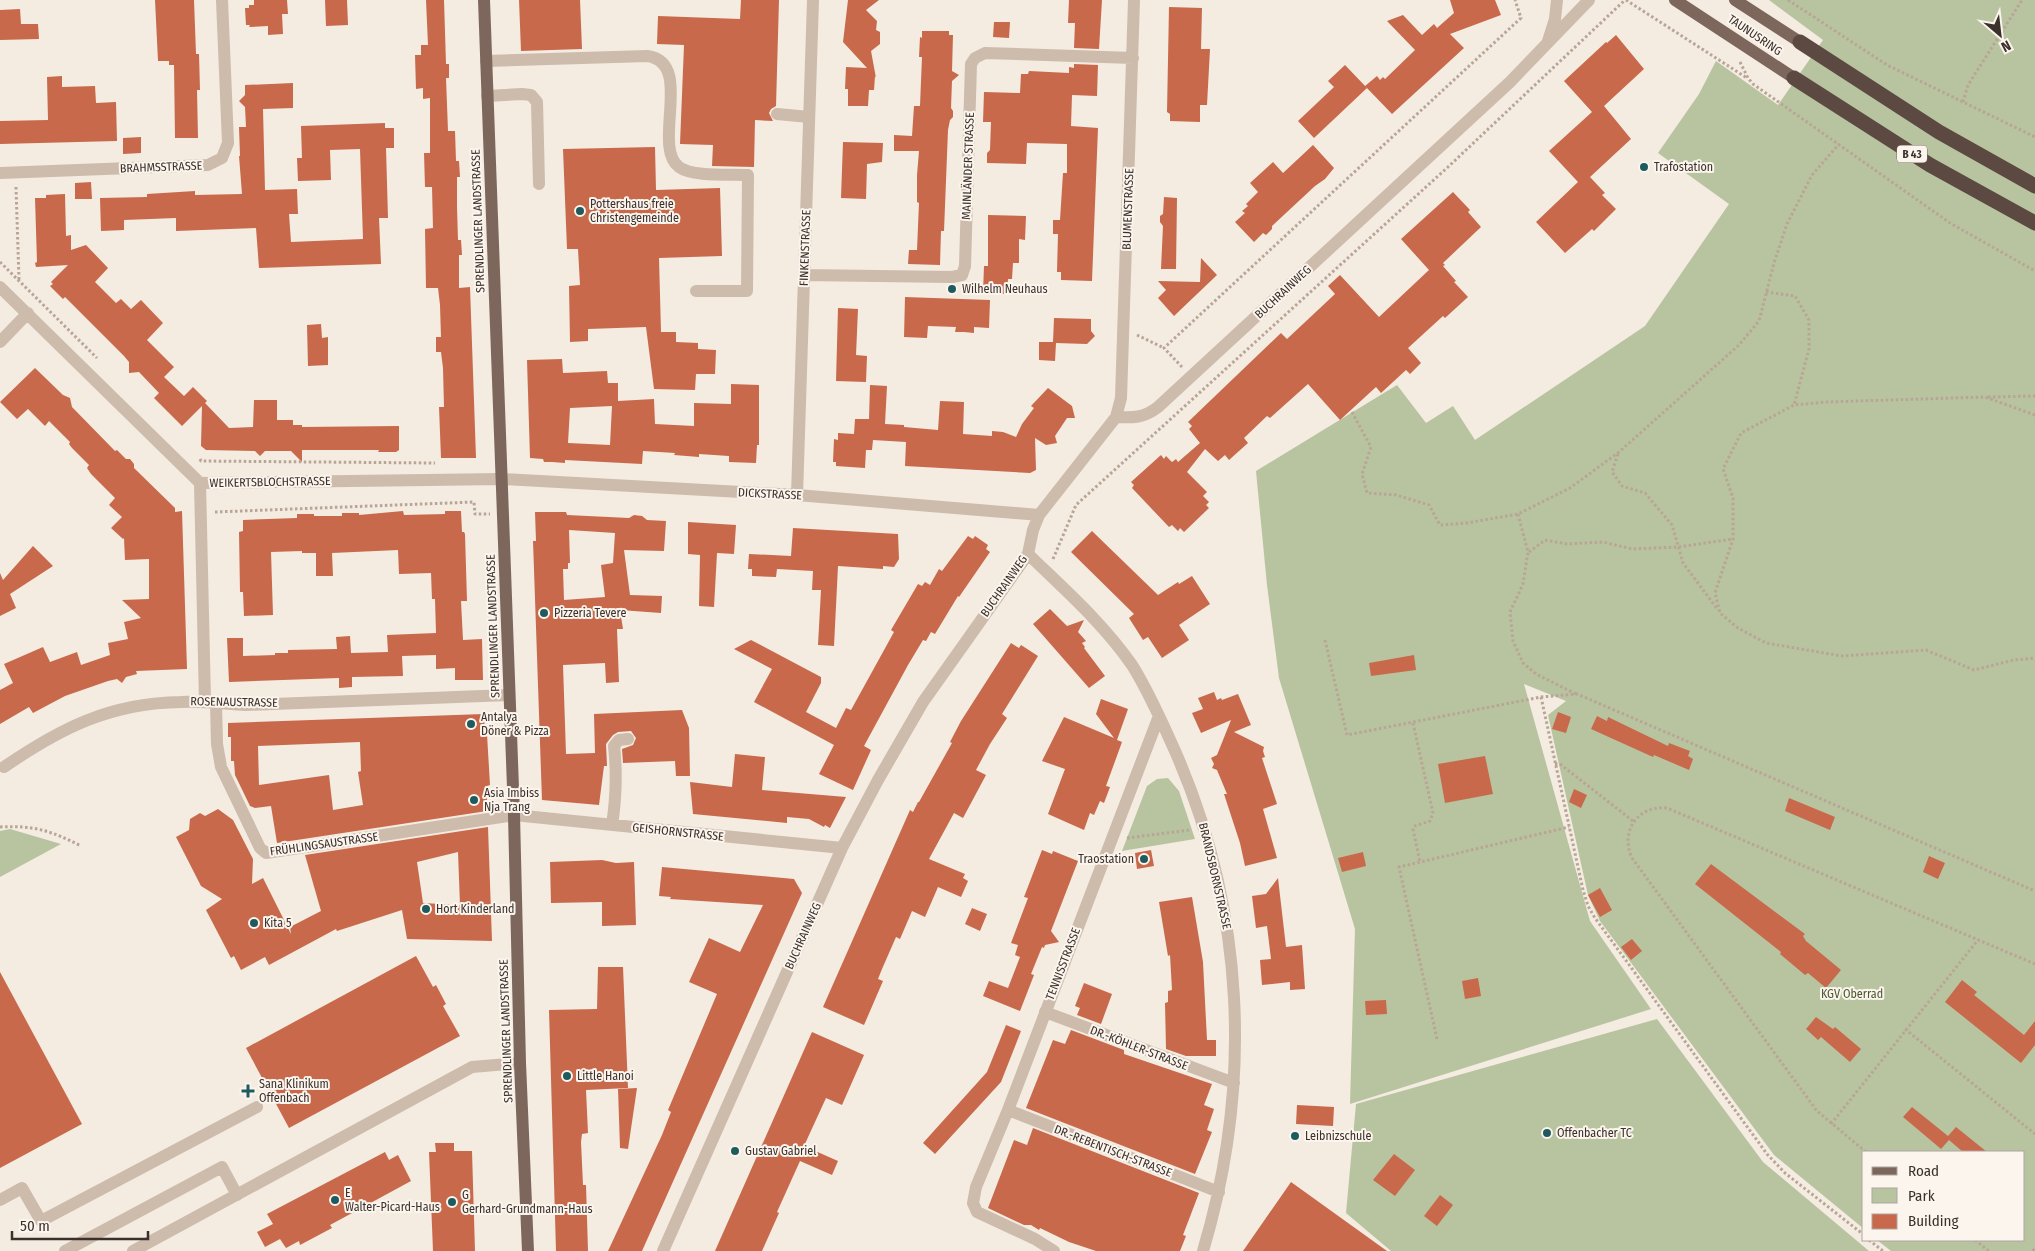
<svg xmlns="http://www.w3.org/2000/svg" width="2035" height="1251" font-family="'Fira Sans Condensed',sans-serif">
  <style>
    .green { fill: #b8c4a0 }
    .building { fill: #c8694b; fill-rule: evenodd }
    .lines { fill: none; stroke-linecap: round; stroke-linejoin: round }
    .path { stroke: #b9a596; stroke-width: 3; stroke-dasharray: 2.5 2.5; stroke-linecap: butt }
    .minor { stroke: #cdbbac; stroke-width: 12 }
    .major { stroke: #7d675c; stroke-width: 12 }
    .highway { stroke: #5c4a42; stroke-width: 15 }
    .poi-dot { fill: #1f5a5e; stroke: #fbf5ee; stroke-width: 2 }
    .labels { text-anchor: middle; stroke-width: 4; stroke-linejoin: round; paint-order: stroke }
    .shield { fill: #fbf5ee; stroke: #756b66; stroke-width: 1 }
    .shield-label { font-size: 11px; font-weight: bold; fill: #3b302b }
    .street-label { font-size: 12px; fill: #3b302b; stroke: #fbf5ee }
    .poi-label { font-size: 12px; fill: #3b302b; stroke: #fbf5ee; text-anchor: start }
    .park-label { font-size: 12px; fill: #4a5a2e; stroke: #fbf5ee }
  </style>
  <rect width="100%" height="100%" fill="#f4ebe1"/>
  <path class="green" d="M1769,0H2035V1251H1891L1877,1240H2024V1152H1864V1229L1774,1155L1600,921L1588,895L1548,715L1566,701L1524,684L1590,921L1651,1009L1350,1104L1355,929L1279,678L1267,585L1256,471L1397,385L1426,423L1453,406L1475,440L1645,326L1729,204L1658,153L1699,94L1716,61L1778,105L1823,40Z
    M1168,778L1179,791L1195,839L1122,851L1147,786L1157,779Z
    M10,829L61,844L0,877V831Z
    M1657,1019L1763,1162L1869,1251H1391L1346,1213L1356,1104Z"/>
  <path class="building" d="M155,0H194L196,54H199L200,90H197L198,138H175L174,65H169V61H158Z
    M254,0H287L288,14H282L283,34L268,35V26L249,27L250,25H246L245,8H249V5H254Z
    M325,0H347L348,25L326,26Z
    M426,0H444L446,64H449V78H446L448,131H455L456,161H459L460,177H457V207L458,240H461L462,255H459V288L470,287L476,458H441L439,407H444L443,368L441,352H436V337H441L440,305L438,288H426L425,229L433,228L432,187H425L424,153H430V98L423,99V88L416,89L415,55H421V45H428Z
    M519,0H580L582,49L521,51Z
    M741,0H779L776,106L771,109L769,113L773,121L755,120L754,167L712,166L713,145L680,144L684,45L657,44L658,16L740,19Z
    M848,0H879L866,10L877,21L876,30L880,32V44L871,51L876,78L875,76L874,90H869L868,106H848V89H845L846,67L867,68L843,42Z
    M1069,0H1102L1099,49L1074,48L1075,23H1068Z
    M1450,0H1495L1501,15L1450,34L1464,48L1392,114L1365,86L1377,76L1380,80L1383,77L1385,79L1415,50L1387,21L1403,15L1422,35L1434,24L1437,28L1454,13Z
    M1169,7L1202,8L1201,49H1210L1207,105H1200V122L1170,121V114L1167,112Z
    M20,9L21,24H38L39,39L0,40V10Z
    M994,22H1010L1009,38L993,37Z
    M922,31H949V35H953L952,71L959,75L952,81L951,108L953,111V117L950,120L948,130L944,231H941L940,265L908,264L909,250H917L919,203L917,202V175L919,151H894V135L912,136L914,106H920L922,57H919L920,37L922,38Z
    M1616,35L1644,69L1604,106L1631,139L1590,177L1605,193L1602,195L1616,209L1594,231L1592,229L1565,253L1536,222L1578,182L1549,151L1592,112L1564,81L1606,42L1607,43Z
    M1074,64L1098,65L1097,96L1072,95L1071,126L1098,128L1092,281L1061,280V272H1057L1058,234H1053V220H1060L1063,173H1067V144L1027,143L1026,164L987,163V153L990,150L991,122H983L984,92L1020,93L1021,74H1028L1029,71L1069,73V67L1074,68Z
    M1345,65L1367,88L1314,138L1298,121L1334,87L1328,81Z
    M62,76V87L95,86L96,103L116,102L117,141L0,144V121L48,120L47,77Z
    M293,83V108L263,109L265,190L297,189L298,214H289L291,242L363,239L360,149L330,150L331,180L298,181L297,158H302L301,126L385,123V128H394V148H386L388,218H379L381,264L259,268L256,228L176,231V218L124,220V230L101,231L100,198L147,197V194L195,191V195L242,194L239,156H240L239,127H246L245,107L239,101L245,95V85Z
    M141,137V153L123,154V138Z
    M843,142L883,143L882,162L867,164L866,199L841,198Z
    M1313,145L1334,168L1325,179L1315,186L1272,226V229L1266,235L1263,233L1254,242L1235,222L1245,213L1242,211L1248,206L1246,204L1258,192L1250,183L1273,162L1283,173Z
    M655,147L656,190L720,188L722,256L659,258L661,332H676V342L698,343V349L716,350L715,374H696L695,390L654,389L646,327L588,329V341L570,342L569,286L580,285L578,249H567L563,149Z
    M91,182L92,199H75V183Z
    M1453,192L1470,210L1468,212L1481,227L1443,263L1445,265L1443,266L1456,281L1454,282L1468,297L1445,318L1443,316L1408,348L1421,363L1410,374L1406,370L1381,393L1376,387L1340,420L1308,384L1270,418L1267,416L1244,438L1248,443L1229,460L1225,455L1218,461L1205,449L1187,472L1207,492L1203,496L1209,502L1206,505L1209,508L1184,532L1180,528L1178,531L1172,525L1169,527L1132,488L1134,485L1131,482L1161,455L1164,459L1166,456L1172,462L1176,459L1178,462L1200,443L1189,429L1192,426L1188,422L1281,333L1287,339L1335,294L1328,286L1340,275L1379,317L1429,270L1401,239Z
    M65,194L66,236L71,235V250L86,245L108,268L95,282L116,303L121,299L131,309L141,300L163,323L147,340L174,367L164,377L184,396L193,387L207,401L205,403L229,428L253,427L254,400H277V420H293V425H302V427L399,426V450L396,452H378L379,450H302V462L291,451H265L260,456L255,451L206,450L201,446L202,406L182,426L154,398L159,393L139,372L129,373V362L124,356L65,297L63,299L50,286L53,284L51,282L68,265L36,267L35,263L37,262L35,198H46V195Z
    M1164,197L1177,198L1176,269H1161L1163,226L1160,222V216L1163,214Z
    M988,215L1026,216L1025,240L1019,239V263H1013L1012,279H1008L1007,294L983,293L984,266H988Z
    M1201,258L1217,275L1174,316L1158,298L1166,290L1158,281L1200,282Z
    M905,297L990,300L989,328L974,327V333L964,332H955L956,327L928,326L927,338L904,337Z
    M838,308L858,309L856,355L867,356L866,382L836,381Z
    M1054,318L1091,319V331L1095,336L1087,344L1056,343L1055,361L1039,360V342H1053Z
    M321,324L322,338L328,337V365L308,366L307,325Z
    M562,359L563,373L607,371L608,383H618V401L654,399L655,424L694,426V403L731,404V384L759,385V445H757L756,463L729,462V456L699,454V457L674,455L675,453L643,451L642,464L565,460V463L552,462H544L543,459L530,458L527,360ZM612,406L610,445L568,443L570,408Z
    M35,368L63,395L70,398L72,407L115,451L117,450L126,459H130L134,464V468L175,508V512L182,511L187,669L136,671L137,674L126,677L122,683L117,679L108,681L65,696L33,713L29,707L0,724V690L13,683L4,664L43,647L50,662L77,652L81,665L110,655L108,643L128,639L124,622L141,618L122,600L149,599V559L125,560L124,538L123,539L111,528L122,517L109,505L115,498L91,474L87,468L89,465L72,448L69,444L70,442L49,421L45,426L28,409L17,419L0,402Z
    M870,385L887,386L885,424L904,425V427L938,430L940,401L964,402L963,434L992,436V431L1003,432L1016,437L1022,424L1034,408L1031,406L1048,388L1072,406L1075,418H1067L1055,436L1057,443L1046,445L1035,438L1036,470L1030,473L905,466L906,442L873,440L872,450H866L865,468L836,466V462H833L834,439L838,440V433L854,434L855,419H869Z
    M403,511L404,515L445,514V511H461L462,532H464L465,534L467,601H461L463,640L482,639L483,680H455V668L436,669V655L402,656L403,676L352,677V687L339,688V678L229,682L227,638H243V656L275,655V653H288V650L337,649L336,637L350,636L351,653L388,652L387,635L436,633L435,599H432L431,573L399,574L398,550L332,553L333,576H316V553H302V551L271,552L273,615L244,616L243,592H240L239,532L243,531V520L297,518V514H314V516H342V513H359V515Z
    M535,512H566L567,515L629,518L634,515L642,516L647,520L666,521L664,551L624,550L630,595L662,596L661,613L620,610L623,629H617L619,682L606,683L605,663L563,665L566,754L595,753L594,714L682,710L689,728L690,776H676L675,761L623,763L622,749L633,745L636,738L631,731L618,732L613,735L606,744L607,766H604L599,805L542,800L533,541H536ZM569,530L615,533L613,563L601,565L605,597L564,600L563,569H568V563H570Z
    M688,522L736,525L734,554L717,553L714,607L699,606L700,555L688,554Z
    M793,528L898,534L899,559L894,567L883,566V569L838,566L834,646L818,645L821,590H812L813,571L777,569L776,577L752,576V569H748L749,554L791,556Z
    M1092,531L1158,595L1178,582L1179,584L1192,576L1210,604L1179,625L1189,640L1162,658L1148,637L1143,640L1129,618L1134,614L1071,552Z
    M968,536L973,539L975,536L988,545L986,549L990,552L959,597L958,596L935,634L931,632L926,641L923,640L908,665L864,746L871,750L853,790L819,774L834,745L754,702L772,669L734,649L751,640L821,677V683L806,712L836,728L846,708L851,710L894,632L891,630L918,584L922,586L925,582L930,585L939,569L942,571Z
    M33,546L53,566L10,594L16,608L0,616V573L3,580Z
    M1050,609L1067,626L1084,620L1078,632L1086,641L1082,643L1085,647L1084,648L1105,676L1089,688L1033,624Z
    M1011,643L1019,648L1021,645L1038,656L1002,714L1007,718L990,744L976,770L986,775L963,818L954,813L929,859L965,874L963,878L968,881L961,897L938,887L925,917L912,911L900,939L896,937L882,969L878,979L883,981L864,1025L823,1007L910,810L913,812L918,802H919L952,743L950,742L961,721Z
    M1414,655L1416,670L1371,676L1369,663Z
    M1214,692L1217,700L1221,698L1222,700L1238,694L1251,725L1234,732L1264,747L1263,751L1265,757L1262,758L1277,804L1263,809L1277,858L1245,866L1240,843L1224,794H1227L1217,770L1212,768L1214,764L1211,758L1217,755L1231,720L1201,733L1192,713L1203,709L1198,698Z
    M1101,699L1128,709L1117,740L1122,742L1106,786L1110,787L1104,803L1100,801L1094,815L1090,813L1084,830L1048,814L1065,769L1042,761L1064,717L1114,738L1096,714Z
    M1558,712L1571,717L1566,733L1552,729Z
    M484,714L485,734H487L490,785L487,786V811L277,843L271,806L255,808L250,806L235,775L234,761H231V737H228V723ZM360,742L361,771L358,772L363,805L333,810L329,775L259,785L258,746Z
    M1597,716L1607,721L1608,717L1668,746L1669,743L1690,751L1688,756L1693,759L1689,770L1654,755L1653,757L1591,729Z
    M735,754L765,757L762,790L846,797L830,828L825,825L824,827L809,819L787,817V823L693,814L690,782L732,787Z
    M1485,756L1493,794L1445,803L1438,764Z
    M1574,789L1587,795L1581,808L1569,802Z
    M1789,798L1835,817L1830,830L1785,811Z
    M218,809L233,820L253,859L252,884L263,878L291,934L290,927L321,911L305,855L488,827L492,941L407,939L402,910L337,931L336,929L269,965L265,957L241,970L234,956L231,958L206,910L222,899L201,886L176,837L189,830L190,819L200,813L205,816ZM458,852L460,905L423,903L417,862Z
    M1042,850L1052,854L1053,851L1078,861L1051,931L1059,942L1045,945L1044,948L1042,947L1031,974L1034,975L1020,1011L983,996L989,981L1008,988L1020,957L1015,955L1018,945L1011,943L1028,898L1024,897Z
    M1151,850L1154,866L1137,869L1135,853Z
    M1363,852L1366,866L1342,872L1338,858Z
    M1929,856L1945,863L1938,879L1923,872Z
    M602,860L616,863L634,862L636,925L602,926V902L551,903L550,862Z
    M1711,864L1805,934L1803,936L1806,941L1841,970L1826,988L1808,973L1805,975L1780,954L1781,952L1695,884Z
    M662,867L794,879L802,893L642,1251H608L662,1135L671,1112L668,1110L717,994L689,982L709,938L740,952L763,905L670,899L671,897L659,896Z
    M1278,878L1286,947L1302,945L1305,989L1290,990V982L1262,985L1260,960L1271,959L1267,926L1256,928L1252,896L1266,894Z
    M1600,888L1612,910L1600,917L1588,895Z
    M1192,897L1203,962L1207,1040H1216V1056H1186L1166,1049L1165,1003L1168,1002V991L1172,990L1170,955L1168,956L1159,902Z
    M972,908L987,914L980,931L965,924Z
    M1632,939L1642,951L1631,960L1621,947Z
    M416,956L433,987L436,985L446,1004L443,1006L460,1036L289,1128L246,1048Z
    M598,967H623L628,1088L586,1090L588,1133L582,1134L581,1142L583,1185H586L588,1251H556L549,1010L597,1009Z
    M0,972L82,1124L0,1168Z
    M1478,978L1481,996L1465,999L1462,981Z
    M1962,980L1977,992L1974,995L2024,1035L2035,1021V1045L2021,1063L1945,1002Z
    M1084,983L1112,994L1101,1024L1077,1015L1080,1008L1075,1006Z
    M1386,1000L1387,1014L1366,1015L1365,1001Z
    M1816,1017L1833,1029L1835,1027L1861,1049L1850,1062L1821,1037L1818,1040L1806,1029Z
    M1006,1025L1021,1031L1001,1082L935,1154L923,1143L987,1072Z
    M1071,1030L1124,1050V1054L1212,1084L1204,1105L1214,1109L1207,1130L1212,1132L1195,1174L1026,1108L1053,1040L1065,1044Z
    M812,1032L864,1055L842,1105L826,1098L804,1146L838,1161L832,1175L800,1161L777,1212L779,1213L762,1251H715Z
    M637,1088L628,1149L620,1148L618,1089Z
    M1297,1105L1334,1107L1333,1126L1296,1124Z
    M1912,1107L1948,1136L1956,1127L1987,1152H1963L1949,1140L1941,1149L1903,1117Z
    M1033,1128L1199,1193L1183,1235L1186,1236L1180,1251H1096L1069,1242L1040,1228L1039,1230L1031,1225H1024L988,1208L1014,1140L1027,1145Z
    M435,1143H454V1151H472L475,1251H433L429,1152H436Z
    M385,1152L389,1160L398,1155L411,1181L330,1225L332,1228L300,1245L299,1241L286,1248L280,1239L265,1247L257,1232L273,1224L267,1214Z
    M1394,1154L1415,1170L1395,1196L1373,1180Z
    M1291,1182L1387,1251H1243Z
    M1440,1195L1453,1205L1437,1226L1424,1216Z"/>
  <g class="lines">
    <path class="path" d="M1626,0L1747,78
      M1788,0L1887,65L2035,137
      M1740,62L1748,78L1753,84L1950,223L2035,271
      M1963,102L1968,85L2022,0
      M16,187L19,280
      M0,262L97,358
      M1766,292L1795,296L1809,320V349L1794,405
      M1137,335L1164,348
      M1182,367L1164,348L1521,18L1515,0
      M1988,397L2035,396
      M1352,412L1371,447L1362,474L1367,493L1396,495L1429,505L1440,525L1467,523L1518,514L1570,488L1619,452L1739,345L1759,321L1774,263L1787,224L1812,175L1839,144
      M2035,415L1985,397L1827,402L1794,405L1741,433L1723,469L1733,498V539L1715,593L1720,613L1738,628L1766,643L1842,656L1926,650L1974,670L2014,660L2035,658
      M1618,454L1612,472L1622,486L1645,493L1672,525L1683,563L1718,610
      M200,459L201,461L435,463
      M215,512L474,502L475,514H490
      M1518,514L1528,552L1523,584L1510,612L1513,641L1523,663L1536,674L1576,694
      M1529,552L1545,540L1567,544L1603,542L1632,549L1678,547L1733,539
      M1053,559L1076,505L1448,167L1625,0
      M1325,640L1347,735L1541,697L1577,694L2035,891
      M1541,697L1583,890L1588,906L1595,918L1767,1154L1785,1173L1864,1235
      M1413,723L1433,813L1430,821L1415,826L1413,829L1420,862
      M1555,764H1560L1633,821
      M0,827C33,825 52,831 81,846
      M1127,838L1190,830
      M1905,1029L2035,1134
      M1437,1039L1399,867L1569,827
      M1831,1124L1978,940
      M1866,1152L1817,1111L1632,858C1620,832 1637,805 1667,808L2035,964
      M1869,1240L1883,1251
      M1975,1240L1989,1251
      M2033,1251L2035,1248"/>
    <path class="minor" d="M1548,41L1555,19L1557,0
      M486,61L647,56C695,62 651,146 679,167C692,177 731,174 748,175L747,291H696
      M487,96L522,94L531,95L537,102L539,184
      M777,114L809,117
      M0,173L208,165L222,158L228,143L222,0
      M804,275L952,277L962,275L965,266L971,64L975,58L985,53L1133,58
      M0,287L200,483L502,479L797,495L1039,515
      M0,342L28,313
      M1116,417L1121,398L1134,0
      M200,483L205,702
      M797,495L813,0
      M1028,554C1064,589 1103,623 1132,665C1149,692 1162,722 1175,751C1245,910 1253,1084 1203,1251
      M216,703L217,744L221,767L260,848L266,853L514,815L842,848
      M4,767C61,728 110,703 181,702C203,701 225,704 246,705L509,695
      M612,825C616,799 617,773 614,746L619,740L628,739
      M1045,1012L1234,1083
      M1008,1110L1219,1192
      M0,1200L22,1188L41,1221L257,1107
      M65,1251L222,1167L237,1195
      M133,1251L472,1067L520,1063
      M663,1251L842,848L878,780L923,702L1028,554L1033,530L1039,515L1116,417C1133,418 1144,418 1158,407L1510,82L1589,0
      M1054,1251L1035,1239L977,1212L973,1203L976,1187L1008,1110L1159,716"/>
    <path class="major" d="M484,0L514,815L520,1063L528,1251
      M1675,0L1794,78
      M1735,0L1800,42"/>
    <path class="highway" d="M1800,42L1939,132L2035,186
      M1794,78L1930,165L2035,223"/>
  </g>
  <g class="poi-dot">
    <circle cx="1644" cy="167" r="5"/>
    <circle cx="580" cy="211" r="5"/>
    <circle cx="952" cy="289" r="5"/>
    <circle cx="544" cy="613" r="5"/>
    <circle cx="471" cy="724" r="5"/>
    <circle cx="474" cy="800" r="5"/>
    <circle cx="1144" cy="859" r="5"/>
    <circle cx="426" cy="909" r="5"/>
    <circle cx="254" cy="923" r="5"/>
    <circle cx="567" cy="1076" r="5"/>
    <path d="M245.5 1083.5h5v5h5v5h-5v5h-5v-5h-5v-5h5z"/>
    <circle cx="1547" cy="1133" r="5"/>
    <circle cx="1295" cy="1136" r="5"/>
    <circle cx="735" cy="1151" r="5"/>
    <circle cx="335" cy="1200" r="5"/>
    <circle cx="452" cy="1202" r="5"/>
  </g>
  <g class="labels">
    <rect class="shield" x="1897" y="145.5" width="30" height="17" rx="4"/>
    <g class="shield-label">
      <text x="1912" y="158">B 43</text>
    </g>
    <g class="street-label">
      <text transform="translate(1755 35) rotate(34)" y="4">TAUNUSRING</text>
      <text transform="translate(968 166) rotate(-88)" y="4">MAINLÄNDER STRASSE</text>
      <text transform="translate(161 167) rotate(-2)" y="4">BRAHMSSTRASSE</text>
      <text transform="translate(1128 209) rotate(-88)" y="4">BLUMENSTRASSE</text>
      <text transform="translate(478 221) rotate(-92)" y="4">SPRENDLINGER LANDSTRASSE</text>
      <text transform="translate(805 248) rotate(-88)" y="4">FINKENSTRASSE</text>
      <text transform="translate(1283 292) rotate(-43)" y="4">BUCHRAINWEG</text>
      <text transform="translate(270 482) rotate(-1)" y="4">WEIKERTSBLOCHSTRASSE</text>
      <text transform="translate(770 494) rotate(3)" y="4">DICKSTRASSE</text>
      <text transform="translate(1004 586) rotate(-55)" y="4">BUCHRAINWEG</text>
      <text transform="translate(493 626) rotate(-92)" y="4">SPRENDLINGER LANDSTRASSE</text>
      <text transform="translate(234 702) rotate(1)" y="4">ROSENAUSTRASSE</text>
      <text transform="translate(678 832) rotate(6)" y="4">GEISHORNSTRASSE</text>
      <text transform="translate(324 844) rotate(-8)" y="4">FRÜHLINGSAUSTRASSE</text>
      <text transform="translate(1215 876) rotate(77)" y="4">BRANDSBORNSTRASSE</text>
      <text transform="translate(803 936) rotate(-66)" y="4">BUCHRAINWEG</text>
      <text transform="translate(1063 964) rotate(-69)" y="4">TENNISSTRASSE</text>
      <text transform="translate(506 1031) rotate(-92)" y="4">SPRENDLINGER LANDSTRASSE</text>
      <text transform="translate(1139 1048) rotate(21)" y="4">DR.-KÖHLER-STRASSE</text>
      <text transform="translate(1113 1151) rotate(21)" y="4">DR.-REBENTISCH-STRASSE</text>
    </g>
    <g class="poi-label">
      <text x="1654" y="171">Trafostation</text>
      <text x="590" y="208">Pottershaus freie<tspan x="590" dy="14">Christengemeinde</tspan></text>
      <text x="962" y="293">Wilhelm Neuhaus</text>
      <text x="554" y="617">Pizzeria Tevere</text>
      <text x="481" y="721">Antalya<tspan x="481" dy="14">Döner &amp; Pizza</tspan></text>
      <text x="484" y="797">Asia Imbiss<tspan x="484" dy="14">Nja Trang</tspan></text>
      <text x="1134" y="863" text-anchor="end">Traostation</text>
      <text x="436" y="913">Hort Kinderland</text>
      <text x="264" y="927">Kita 5</text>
      <text x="577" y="1080">Little Hanoi</text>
      <text x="259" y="1088">Sana Klinikum<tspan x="259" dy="14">Offenbach</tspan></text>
      <text x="1557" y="1137">Offenbacher TC</text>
      <text x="1305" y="1140">Leibnizschule</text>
      <text x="745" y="1155">Gustav Gabriel</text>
      <text x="345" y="1197">E<tspan x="345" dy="14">Walter-Picard-Haus</tspan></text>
      <text x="462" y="1199">G<tspan x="462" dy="14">Gerhard-Grundmann-Haus</tspan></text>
    </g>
    <g class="park-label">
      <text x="1852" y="998">KGV Oberrad</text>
    </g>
  </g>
  <rect x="1862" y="1151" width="162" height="90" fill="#fbf5ee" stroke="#aea6a0"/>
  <rect x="1872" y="1167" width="25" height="8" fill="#7d675c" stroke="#aea6a0"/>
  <text x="1908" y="1176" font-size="15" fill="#3b302b">Road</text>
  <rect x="1872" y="1188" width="25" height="15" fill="#b8c4a0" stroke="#aea6a0"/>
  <text x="1908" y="1201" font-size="15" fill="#3b302b">Park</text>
  <rect x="1872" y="1214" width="25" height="15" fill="#c8694b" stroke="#aea6a0"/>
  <text x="1908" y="1226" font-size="15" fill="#3b302b">Building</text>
  <g transform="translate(2000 35) rotate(152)" stroke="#fbf5ee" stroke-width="4" paint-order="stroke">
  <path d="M0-4L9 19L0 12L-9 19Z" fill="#3b302b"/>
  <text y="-8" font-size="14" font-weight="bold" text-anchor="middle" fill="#3b302b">N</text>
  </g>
  <path d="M12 1231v8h136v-8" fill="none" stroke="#3b302b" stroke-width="2.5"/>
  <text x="20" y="1231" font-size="15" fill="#3b302b" stroke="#fbf5ee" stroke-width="4" paint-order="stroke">50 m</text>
</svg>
